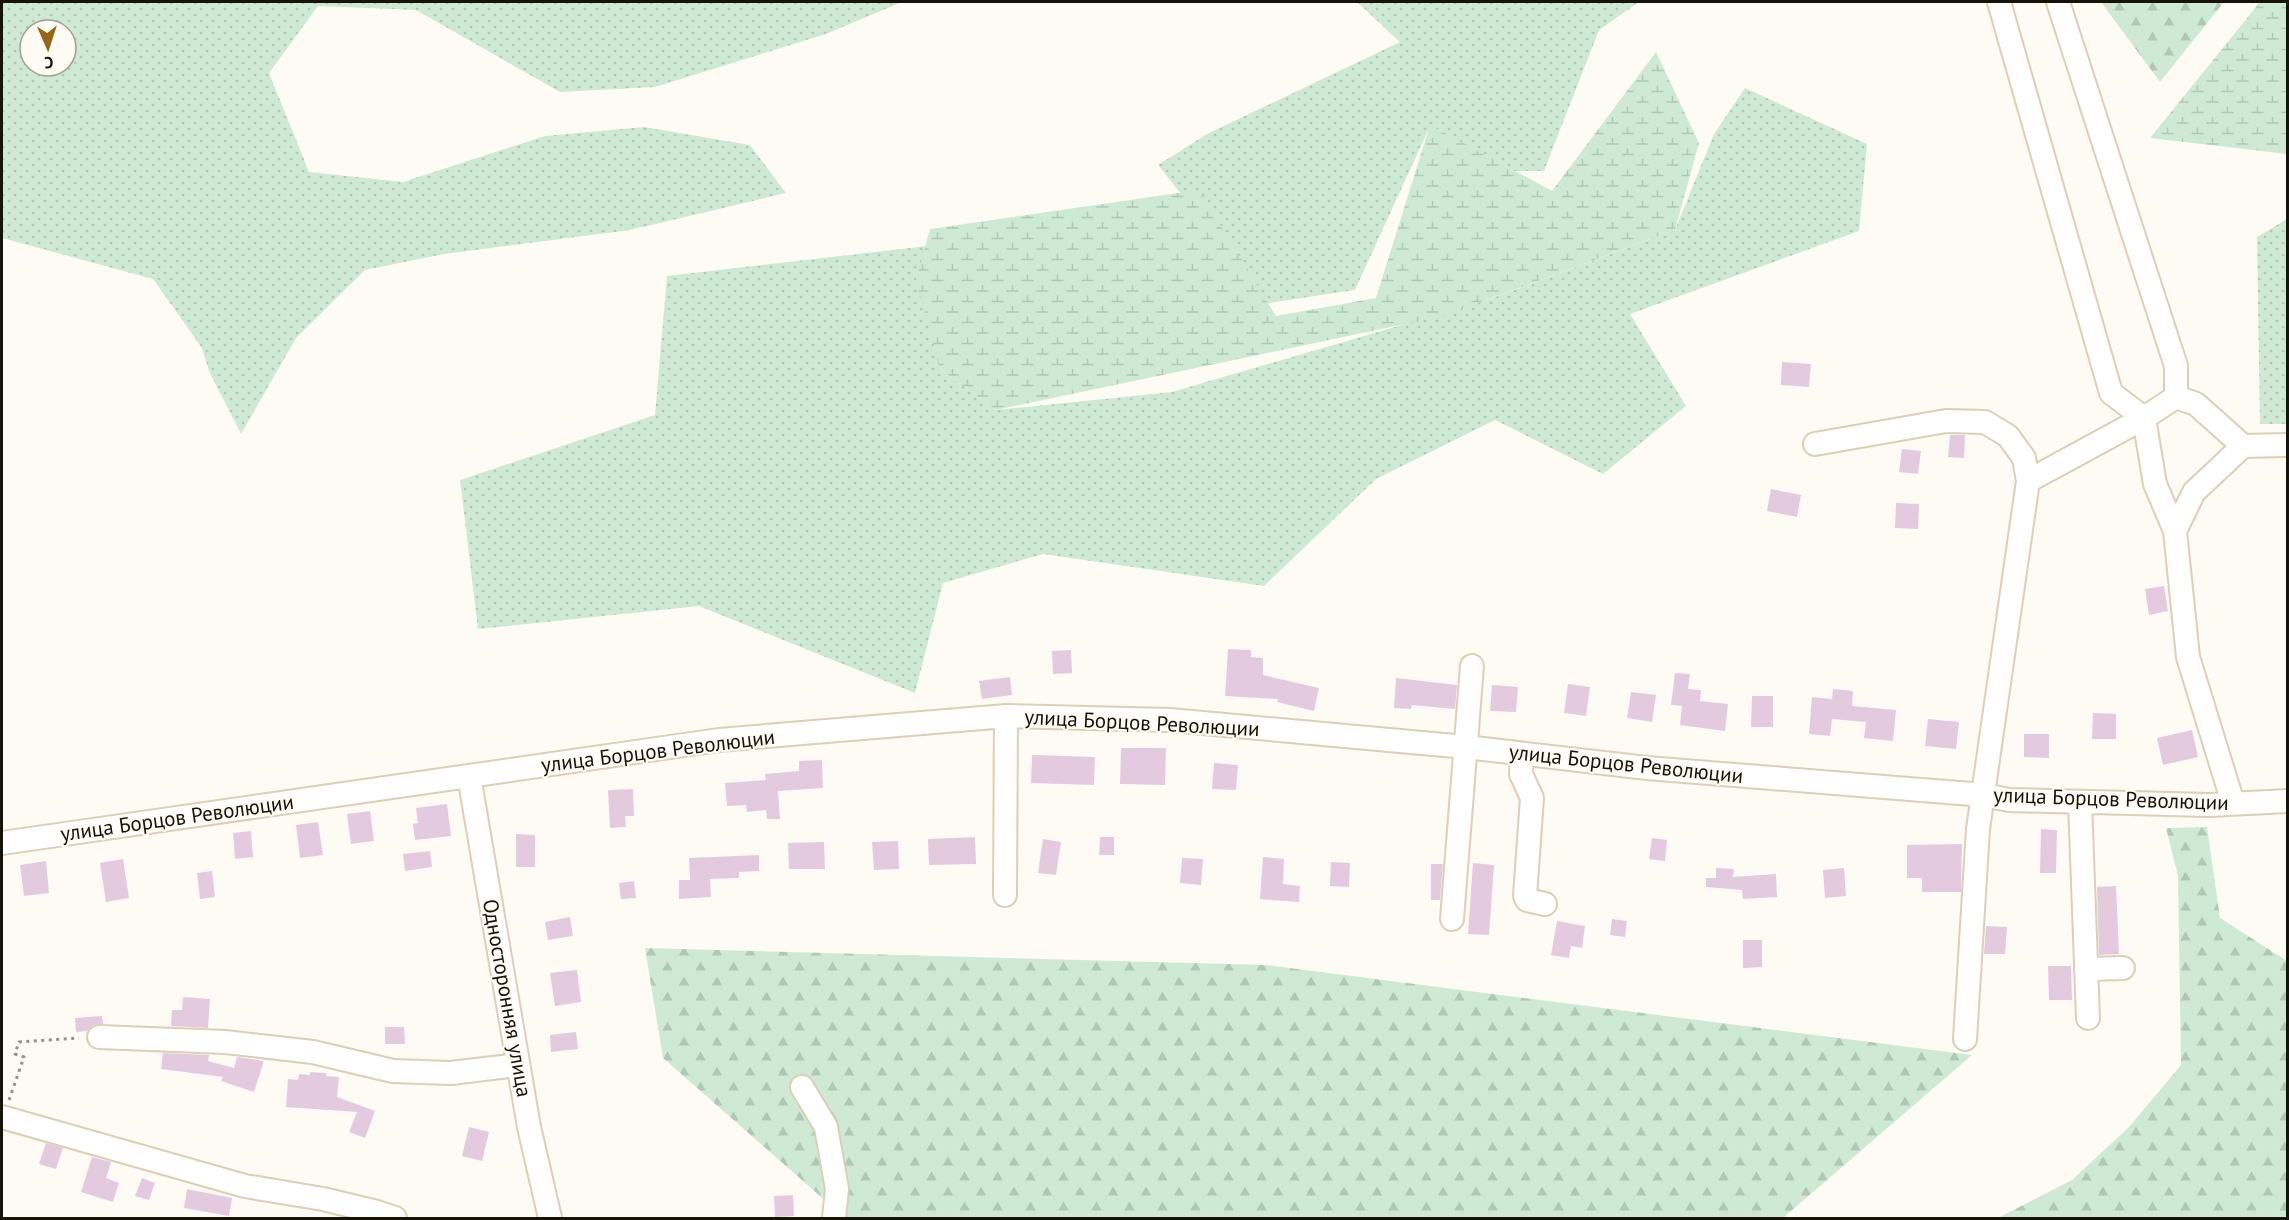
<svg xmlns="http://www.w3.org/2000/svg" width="2289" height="1220" font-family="'PT Sans',sans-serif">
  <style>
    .grass { fill: url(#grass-dots); fill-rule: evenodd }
    .forest { fill: url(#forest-firs) }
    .wetland { fill: url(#wetland-marsh) }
    .building { fill: #e4cadf }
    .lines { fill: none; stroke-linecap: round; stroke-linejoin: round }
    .minor-casing { stroke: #dccfb4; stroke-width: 26 }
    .path { stroke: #939088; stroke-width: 3; stroke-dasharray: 3 4.5; stroke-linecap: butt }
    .minor { stroke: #fff; stroke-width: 22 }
    .labels { text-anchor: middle; stroke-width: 4.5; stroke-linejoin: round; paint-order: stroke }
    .street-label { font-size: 21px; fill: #171309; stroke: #fefbf5 }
  </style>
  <defs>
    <pattern id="grass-dots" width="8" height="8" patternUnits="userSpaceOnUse" patternTransform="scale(1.5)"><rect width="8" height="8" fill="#ceead5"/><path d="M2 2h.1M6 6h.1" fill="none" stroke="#b0c8b6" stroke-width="1.8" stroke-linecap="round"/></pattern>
    <pattern id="forest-firs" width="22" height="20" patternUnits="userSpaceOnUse" patternTransform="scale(1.5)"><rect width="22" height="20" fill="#ceead5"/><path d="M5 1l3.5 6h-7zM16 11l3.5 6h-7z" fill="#b0c8b6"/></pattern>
    <pattern id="wetland-marsh" width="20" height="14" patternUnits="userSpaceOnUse" patternTransform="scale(1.5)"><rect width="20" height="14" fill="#ceead5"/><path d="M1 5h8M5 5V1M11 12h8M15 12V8" fill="none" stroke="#b0c8b6"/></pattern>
  </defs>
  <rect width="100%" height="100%" fill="#fefbf5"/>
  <path class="grass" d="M2,2H902L826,34L655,87L560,92L416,10L318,6L269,73L309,172L403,182L545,136L644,127L750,145L786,193L630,230L444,254L365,270L296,338L241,434L209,371L202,348L153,279L2,238ZM30,30H66V66H30Z
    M1357,2H1639L1599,30L1544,171H1515L1430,126L1355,290L1268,303L1158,165L1207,134L1400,42Z
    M1745,88L1867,144L1859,231L1630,314L1686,406L1603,474L1495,420L1376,479L1264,586L1043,554L943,583L915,693L699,606L478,629L460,480L655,415L667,276L962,242L940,369L996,410L1172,392L1487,300L1675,230L1714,134Z
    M2287,219V424H2260L2257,237Z"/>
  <path class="forest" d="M2101,2H2224L2160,82Z
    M2207,827L2220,918L2287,961V1218H1998L2072,1180L2129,1127L2181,1065L2178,876L2166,828Z
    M645,948L1266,965L1972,1055L1783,1218H845L663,1058Z"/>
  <path class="wetland" d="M2260,2H2287V154L2150,138Z
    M1656,52L1699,143L1675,230L1443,316L996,410L940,369L916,280L930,229L1199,190L1276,316L1376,298L1430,125L1552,191Z"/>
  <path class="building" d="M1782,362L1811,364L1809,387L1781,385Z
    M1950,435H1965L1964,458L1948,457Z
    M1902,449L1921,451L1918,474L1899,472Z
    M1771,489L1801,495L1797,517L1767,511Z
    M1896,503L1919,504L1918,529L1895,528Z
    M2164,586L2168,611L2149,615L2145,589Z
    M1228,649L1251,650V657L1263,658V675L1319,688L1314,711L1277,702L1278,699L1225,696Z
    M1071,650L1072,673L1053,674L1052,651Z
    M1675,673L1690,674L1688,689L1701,690L1700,701L1728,704L1725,731L1680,725L1682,706L1671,705Z
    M1010,677L1012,695L982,699L979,681Z
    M1396,678L1457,685L1455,709L1412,705L1411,709L1394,708Z
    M1568,684L1590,687L1586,716L1564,713Z
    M1492,685L1518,687L1516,712L1490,711Z
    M1833,689L1853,691L1852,706L1896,710L1893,741L1864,738L1866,722L1832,719L1830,736L1809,734L1812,697L1832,699Z
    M1631,692L1656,695L1652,722L1627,718Z
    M1752,696H1773V727H1751Z
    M2093,713L2116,714V739H2092Z
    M1928,719L1959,722L1956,749L1925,746Z
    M2192,730L2198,757L2163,765L2157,738Z
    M2024,734H2049V758L2024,757Z
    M1121,748H1166L1165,785L1120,784Z
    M1032,755L1095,757L1094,785L1031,783Z
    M822,760L823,788L778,791L780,819H767L766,810L747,812L746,805L727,806L725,783L766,780L765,774L799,771V761Z
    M1214,763L1238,765L1236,790L1212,789Z
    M633,789L634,816H625L626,827L610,828L608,790Z
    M447,804L451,836L415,840L413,824L418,823L416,808Z
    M370,811L374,841L351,844L347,814Z
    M318,822L323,855L300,858L296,825Z
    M2041,829L2057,830L2056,873H2040Z
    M251,831L253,857L235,859L233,833Z
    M516,834L535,835V867H516Z
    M975,837L976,864L929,865L928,839Z
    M1100,837H1114V855H1099Z
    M1652,838L1667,840L1665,861L1649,859Z
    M1043,839L1061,842L1056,875L1038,873Z
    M898,841L899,869L874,870L872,842Z
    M824,842L825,869H789L788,843Z
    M1962,844L1961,892H1922V878H1907V845Z
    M430,851L432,867L405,871L403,854Z
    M759,855V871L739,872V878L710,879L711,897L679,899V880H690L689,858Z
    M1263,857L1284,859L1283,884L1300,886L1299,902L1260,899Z
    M1182,858L1203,859L1201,885L1180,883Z
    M123,859L129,898L106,902L100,863Z
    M46,861L49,893L24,896L20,865Z
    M1331,862L1350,863L1349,887L1330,886Z
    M1473,863L1494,865L1489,935L1468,934Z
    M1431,864H1443L1440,900H1431Z
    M1716,868L1734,869L1733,877L1776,874L1777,897L1743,899L1742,890L1706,887V878H1716Z
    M1844,868L1846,896L1825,898L1823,870Z
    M212,871L215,897L200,899L197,873Z
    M634,881L636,898L621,899L619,883Z
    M2116,886L2119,954L2099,955L2097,887Z
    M570,917L573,936L548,940L545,922Z
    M1612,919L1627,921L1625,937L1610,935Z
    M1557,921L1585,926L1582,948L1571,946L1569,958L1551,955Z
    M1986,926L2007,927L2005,954H1984Z
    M1743,940H1762V967L1743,968Z
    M2048,966H2071L2072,1000H2049Z
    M577,970L581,1002L555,1006L550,973Z
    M183,997L210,999L208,1028L171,1026L172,1010H182Z
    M102,1016L103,1024L93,1025L87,1031L76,1032L75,1018Z
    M385,1027H404L405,1044H385Z
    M576,1032L578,1049L551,1052L550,1035Z
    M163,1053L209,1055L208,1061L234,1068L237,1057L264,1061L254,1092L221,1081L223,1077L161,1069Z
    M310,1072L326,1073V1076L339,1077L337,1097L375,1111L365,1138L349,1132L357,1112L286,1107L288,1079L298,1080L299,1074L310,1075Z
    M469,1127L489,1132L482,1161L462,1156Z
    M46,1143L63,1148L56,1169L39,1164Z
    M92,1157L111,1162L106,1178L119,1183L113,1202L81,1192Z
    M142,1178L155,1183L149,1200L135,1196Z
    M187,1189L232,1198L229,1216L184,1208Z
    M793,1195L794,1216L775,1217L774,1196Z"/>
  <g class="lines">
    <g class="minor-casing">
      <path id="minor" d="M1999,2L2111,393L2144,418L2155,484L2175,531L2188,657L2233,803
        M2058,2L2176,366V397
        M1815,444L1946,421L1985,422L2008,436L2024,458L2028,481L2144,418L2176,397L2196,404L2243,446L2288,445
        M2175,531L2194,492L2243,446
        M1522,754L1521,774L1532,798L1525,896L1527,900L1545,904
        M469,776L529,1127L550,1218
        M2080,802L2088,1018
        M2,843L719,740L1006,716L1170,720L1466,747L1647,768L1984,795L2009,800L2209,805L2288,801
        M1005,895L1006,716
        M1452,919L1472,666
        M2086,969L2123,968
        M99,1037L225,1042L313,1052L393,1071L451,1073L518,1065
        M1965,1039L1978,829L2028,481
        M802,1087L826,1127L837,1189L834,1218
        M2,1117L245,1186L323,1199L377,1212L395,1218"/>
    </g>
    <path class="path" d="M9,1100L24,1057L15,1054L19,1042L79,1038"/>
    <use href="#minor" class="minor"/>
  </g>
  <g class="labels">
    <g class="street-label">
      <text transform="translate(1142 723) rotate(3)" y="7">улица Борцов Революции</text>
      <text transform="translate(658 751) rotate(-7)" y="7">улица Борцов Революции</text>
      <text transform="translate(1626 764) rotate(6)" y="7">улица Борцов Революции</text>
      <text transform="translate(2111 799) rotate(2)" y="7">улица Борцов Революции</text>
      <text transform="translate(177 818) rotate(-8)" y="7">улица Борцов Революции</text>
      <text transform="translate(507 998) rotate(80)" y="7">Односторонняя улица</text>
    </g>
  </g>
  <rect width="2289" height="1220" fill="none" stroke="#171309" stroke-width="6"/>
  <g transform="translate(48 48) rotate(177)"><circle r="28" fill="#fefbf5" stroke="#a29e97" stroke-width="1.5"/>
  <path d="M0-4.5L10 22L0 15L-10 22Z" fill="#956716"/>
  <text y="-9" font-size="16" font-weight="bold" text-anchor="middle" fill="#171309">С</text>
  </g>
</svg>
